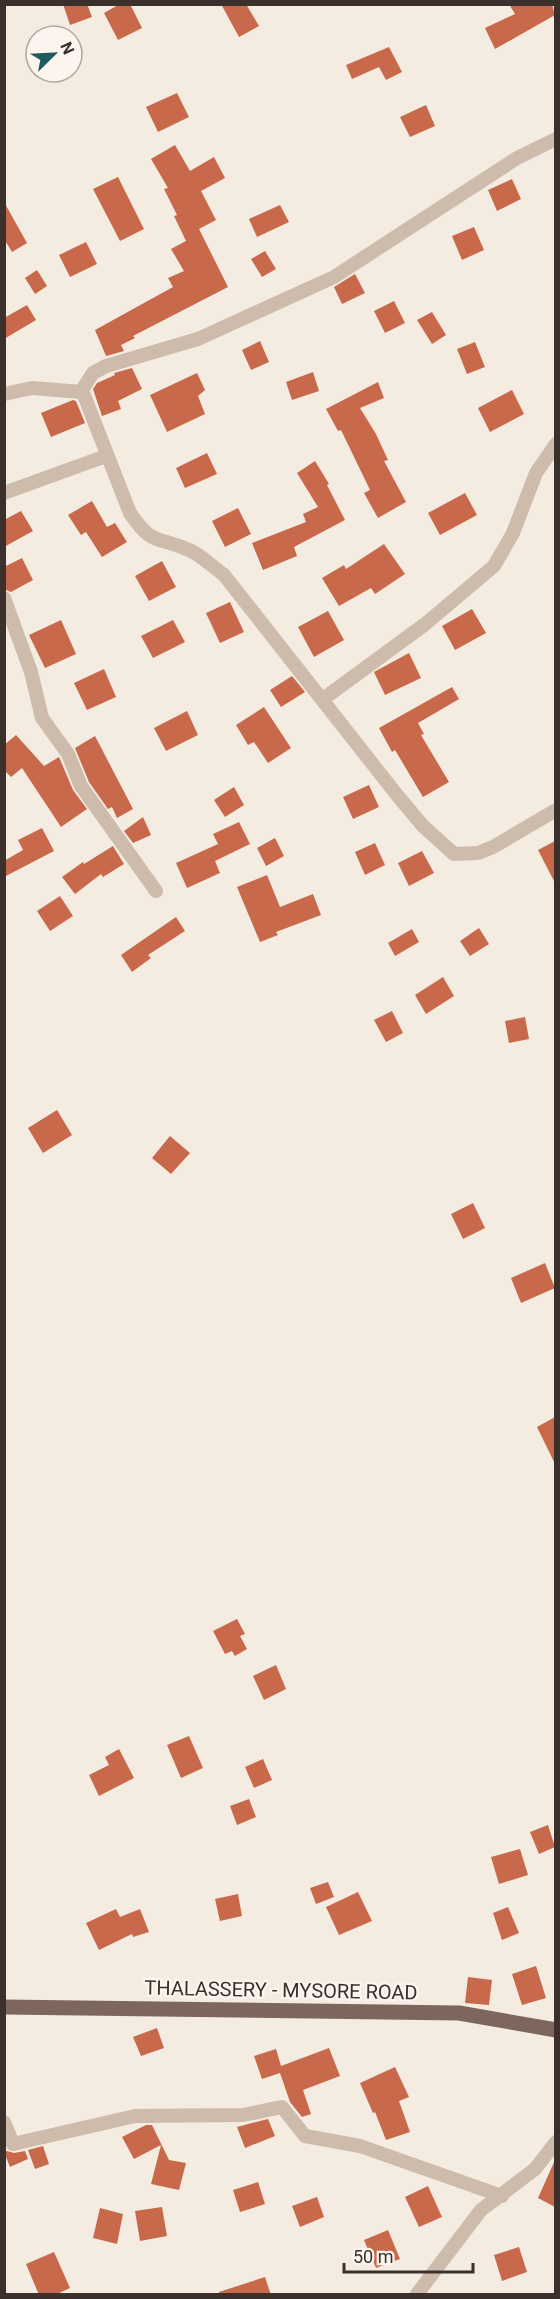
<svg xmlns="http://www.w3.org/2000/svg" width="560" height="2299" font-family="Roboto,sans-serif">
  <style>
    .building { fill: #c8694b }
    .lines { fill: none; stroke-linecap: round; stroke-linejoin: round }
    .street { stroke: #cdbbac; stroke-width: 14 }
    .primary { stroke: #7d675c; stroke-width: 15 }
    .labels { text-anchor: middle; stroke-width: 5; stroke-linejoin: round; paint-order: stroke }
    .street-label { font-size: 20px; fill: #3b302b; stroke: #fbf5ee }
  </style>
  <rect width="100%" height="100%" fill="#f4ebe1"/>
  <path class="building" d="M63,4H87L92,17L70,25Z
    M120,4H130L142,28L118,40L104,13Z
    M221,4H246L259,26L239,37Z
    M509,4H552L555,15L495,49L485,28L515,14Z
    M389,47L402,72L386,80L379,67L352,79L346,65Z
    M177,93L189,117L158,132L146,107Z
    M426,105L435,126L410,137L400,117Z
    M175,145L190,171L214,157L225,178L201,191L216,220L199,229L228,287L133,336L135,338L121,345L124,351L106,356L95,330L173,287L168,278L184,271L171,249L186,241L174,216L177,215L164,189L168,188L151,159Z
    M118,177L144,229L120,241L93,189Z
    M512,179L521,199L497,211L488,190Z
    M4,202L27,243L12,252L4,239Z
    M280,205L289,222L257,237L249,219Z
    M474,227L484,250L462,260L452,236Z
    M86,242L97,264L70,277L59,255Z
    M265,251L276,269L262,277L251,259Z
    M37,270L47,286L35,294L25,278Z
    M355,274L365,293L342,304L334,287Z
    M394,301L405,323L385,333L374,311Z
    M27,305L36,320L4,339V318Z
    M432,312L446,335L432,344L417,320Z
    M260,341L269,362L251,370L242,350Z
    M475,342L485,367L467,374L457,349Z
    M132,368L142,389L118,401L121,409L102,416L93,389L97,383L115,375L114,373Z
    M313,372L319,391L292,400L286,382Z
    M197,373L205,390L198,396L205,414L167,432L150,395Z
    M378,382L384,398L360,408L376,434L388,460L384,461L406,502L378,518L364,493L370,490L341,430L338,431L326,409Z
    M512,390L524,414L490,432L478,408Z
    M73,400L76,401L85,423L51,437L41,413Z
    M207,453L217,474L185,488L176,468Z
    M315,461L329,484L327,485L345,520L294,547L297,556L263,570L252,543L306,522L303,514L318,507L297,473Z
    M465,493L477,515L440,535L428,513Z
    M92,501L107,527L115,523L127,542L102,557L86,532L81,535L68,515Z
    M238,508L251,534L225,547L212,521Z
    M21,511L33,531L4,547V520Z
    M384,544L405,574L375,594L371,588L339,606L322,578L344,565L346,569Z
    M22,558L33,580L11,592L4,589V567Z
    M162,561L176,587L149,601L135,576Z
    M230,602L244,632L220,643L206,613Z
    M472,609L486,633L455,650L442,626Z
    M328,611L344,640L314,657L298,627Z
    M61,620L76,654L45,668L29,635Z
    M173,620L185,642L153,658L141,636Z
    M409,653L421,678L385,695L374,672Z
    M104,669L116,697L87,710L74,683Z
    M292,676L305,692L281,707L270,690Z
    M452,687L459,699L418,723L424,734L421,735L449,782L423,797L395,750L392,752L379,728Z
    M264,707L291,748L268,763L254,742L248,745L236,725Z
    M187,711L198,735L166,751L154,728Z
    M16,735L44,766L59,757L73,790L87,809L61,827L22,768L11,777L4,770V745Z
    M95,736L133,809L117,818L112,807L108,809L89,782L75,748Z
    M369,785L379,807L353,819L343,797Z
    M234,787L244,805L225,817L214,800Z
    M143,817L151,835L133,843L124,831Z
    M239,822L250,844L215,861L220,873L187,888L176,863L218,844L213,834Z
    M42,828L54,851L4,877V861L23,850L18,840Z
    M275,838L284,856L266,866L257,848Z
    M555,841V883L538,850Z
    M375,843L385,865L365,875L355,852Z
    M113,846L124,864L103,877L101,874L75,894L62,877L83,862L84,864Z
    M422,851L434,873L409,886L398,863Z
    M267,875L280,907L313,894L321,915L276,932L278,935L260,942L237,887Z
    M60,896L73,916L50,931L37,911Z
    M176,917L185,931L148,955L151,958L132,972L121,955Z
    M479,928L489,944L470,956L460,941Z
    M412,929L419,942L395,956L388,943Z
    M443,977L454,996L426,1014L415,995Z
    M392,1011L403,1033L386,1042L374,1020Z
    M525,1017L529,1039L509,1043L505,1021Z
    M57,1110L72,1135L43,1153L28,1128Z
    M170,1136L190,1153L171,1174L152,1158Z
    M473,1203L485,1228L463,1239L451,1214Z
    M545,1263L555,1288L521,1303L511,1278Z
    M555,1417V1464L537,1427Z
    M237,1619L245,1634L240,1636L247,1649L235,1656L232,1651L225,1654L213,1631Z
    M276,1665L286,1689L264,1700L253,1676Z
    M189,1736L203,1768L181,1778L167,1745Z
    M119,1749L134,1778L99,1796L89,1775L109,1765L105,1757Z
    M263,1759L272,1780L254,1788L245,1767Z
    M249,1799L256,1817L237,1825L230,1806Z
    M548,1825L555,1847L539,1854L530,1832Z
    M520,1849L528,1875L499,1884L491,1857Z
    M328,1882L334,1897L316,1904L310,1888Z
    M358,1892L372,1921L339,1935L326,1907Z
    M238,1894L242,1916L220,1921L215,1899Z
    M508,1907L519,1933L502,1940L493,1913Z
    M116,1909L120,1917L140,1909L149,1932L133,1937L132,1934L99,1950L86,1923Z
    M536,1966L546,1998L522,2005L512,1974Z
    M468,1977L492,1980L489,2005L465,2003Z
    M157,2028L164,2048L141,2056L133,2037Z
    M329,2048L340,2076L303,2090L311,2114L302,2117L290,2102L280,2073L262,2079L254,2056L276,2049L281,2066Z
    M395,2067L409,2097L399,2101L410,2132L386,2140L375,2112L373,2113L360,2083Z
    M268,2119L275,2136L245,2148L237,2127Z
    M146,2125H152L169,2160L186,2163L179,2190L151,2184L161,2145L134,2159L122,2137Z
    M43,2146L49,2164L35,2169L28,2150Z
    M7,2151L14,2153L25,2151L28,2159L10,2167L4,2152Z
    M555,2160V2207L538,2198Z
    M258,2182L265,2204L240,2212L233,2190Z
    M428,2186L442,2217L419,2227L405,2197Z
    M317,2197L324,2217L300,2227L292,2206Z
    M162,2207L167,2236L140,2241L135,2211Z
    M100,2208L123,2214L117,2244L93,2238Z
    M388,2230L400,2259L376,2268L364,2240Z
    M519,2247L527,2272L502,2281L494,2255Z
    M54,2252L70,2288L55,2295H39L26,2264Z
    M265,2277L271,2295H219V2292Z"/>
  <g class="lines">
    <path class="street" d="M556,139L517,158L334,277L198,339L106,366L93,373L82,390L130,513C152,546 157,536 189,550C201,555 213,567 224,575L397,795L423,826L454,854L478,853L493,847L556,810
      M4,394L32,388L82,392
      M4,493L106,456
      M4,598L31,672L42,718L68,754L81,786L156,891
      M323,699L424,625L494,566L513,533L536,473L556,444
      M4,2122L13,2144L135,2116L243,2115L282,2107L305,2136L360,2146L502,2196
      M417,2294L481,2210L535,2169L556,2142"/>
    <path class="primary" d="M4,2007L459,2013L556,2030"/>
  </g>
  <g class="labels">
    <g class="street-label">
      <text transform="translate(281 1990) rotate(1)" y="7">THALASSERY - MYSORE ROAD</text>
    </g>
  </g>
  <rect width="560" height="2299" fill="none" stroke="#3b302b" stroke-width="12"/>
  <g transform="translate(54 54) rotate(66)"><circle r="28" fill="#fbf5ee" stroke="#aea6a0" stroke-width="1.5"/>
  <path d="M0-4.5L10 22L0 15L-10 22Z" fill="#1f5a5e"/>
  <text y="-9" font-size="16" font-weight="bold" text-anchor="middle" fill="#3b302b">N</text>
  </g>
  <path d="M344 2263v9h129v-9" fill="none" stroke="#3b302b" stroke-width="3"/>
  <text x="353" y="2263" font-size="18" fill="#3b302b" stroke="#fbf5ee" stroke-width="4.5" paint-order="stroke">50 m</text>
</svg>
